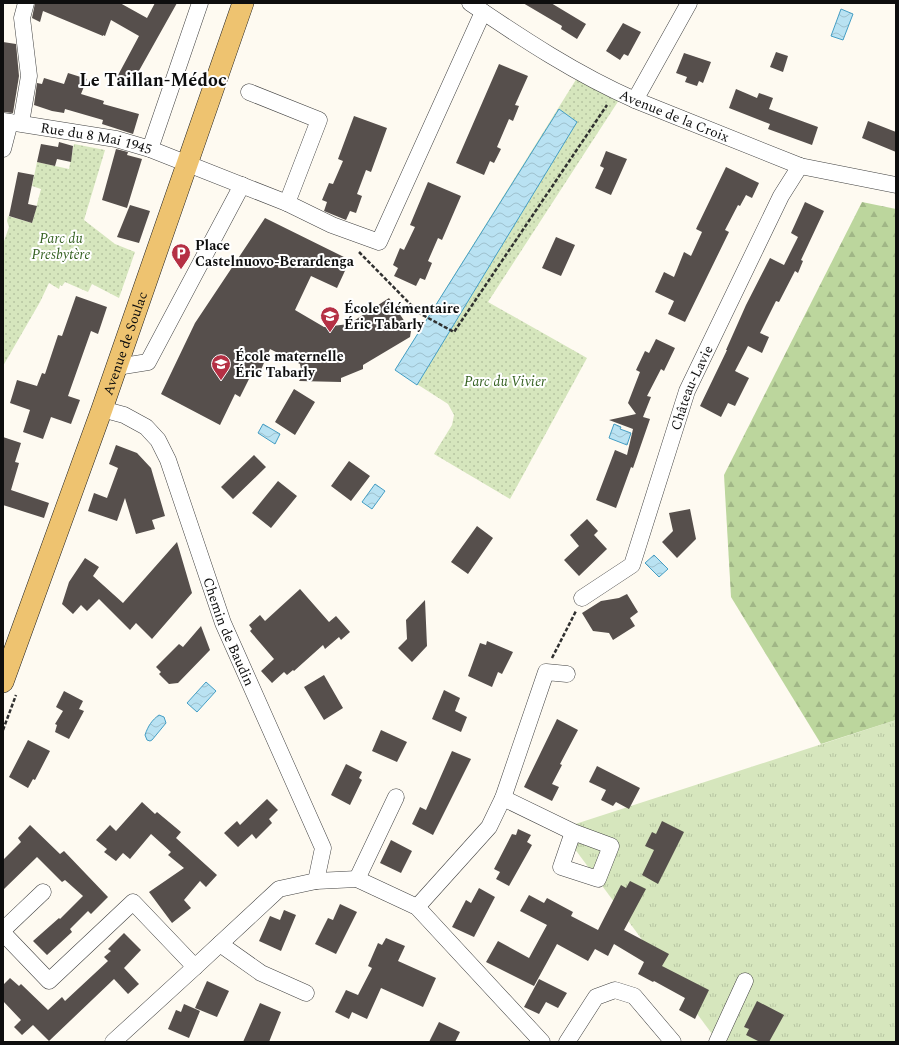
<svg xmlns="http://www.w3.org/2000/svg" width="899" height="1045" font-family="Spectral,serif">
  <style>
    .grass { fill: url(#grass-tufts) }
    .forest { fill: url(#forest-firs) }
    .park { fill: url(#park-dots) }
    .water { fill: url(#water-waves); stroke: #459ec4 }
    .building { fill: #564f4c }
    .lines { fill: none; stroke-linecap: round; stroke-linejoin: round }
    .minor-casing { stroke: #414141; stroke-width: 17 }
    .major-casing { stroke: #1f1f1f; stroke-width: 22 }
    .path { stroke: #303030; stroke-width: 2.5; stroke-dasharray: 4 2; stroke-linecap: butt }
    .minor { stroke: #fff; stroke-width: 16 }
    .major { stroke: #eec370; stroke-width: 21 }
    .labels { text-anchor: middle; stroke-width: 4; stroke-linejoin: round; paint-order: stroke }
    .street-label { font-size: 14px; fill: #0e0e0e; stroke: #fff }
    .park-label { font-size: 14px; font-style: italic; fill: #366223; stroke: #fff }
    .poi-label { font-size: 14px; font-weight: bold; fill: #0e0e0e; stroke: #fff; text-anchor: start }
    .district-label { font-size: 18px; font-weight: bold; fill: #0e0e0e; stroke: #fff }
  </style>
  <defs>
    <pattern id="grass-tufts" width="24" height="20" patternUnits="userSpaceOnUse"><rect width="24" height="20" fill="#d6e6bd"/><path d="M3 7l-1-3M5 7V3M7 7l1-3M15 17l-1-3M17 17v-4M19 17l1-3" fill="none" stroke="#b6c4a1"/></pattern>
    <pattern id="forest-firs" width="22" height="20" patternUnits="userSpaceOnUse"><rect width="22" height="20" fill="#bcd69d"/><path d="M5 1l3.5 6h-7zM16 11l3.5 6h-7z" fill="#a0b686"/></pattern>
    <pattern id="park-dots" width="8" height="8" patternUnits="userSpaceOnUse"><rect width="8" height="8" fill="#d6e6bd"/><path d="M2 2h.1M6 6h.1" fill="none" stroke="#b6c4a1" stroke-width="1.8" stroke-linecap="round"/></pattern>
    <pattern id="water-waves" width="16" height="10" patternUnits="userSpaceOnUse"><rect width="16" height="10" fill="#b9e2f2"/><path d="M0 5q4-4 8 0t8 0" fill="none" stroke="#9ec1ce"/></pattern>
  </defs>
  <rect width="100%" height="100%" fill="#fefaf1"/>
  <path class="grass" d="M896,720V1042H718L560,829Z"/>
  <path class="forest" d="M862,202L896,209V720L821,744L731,597L724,475Z"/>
  <path class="park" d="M577,78L619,100L488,302L587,358L510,499L434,454L452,425L454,415L448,404L395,370Z
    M74,144L105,150L84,220L115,244L135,252L119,298L92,284L88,292L65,282L62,286L60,285L59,289L49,283L40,302L3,366V244L9,227L7,221L8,216L32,223L41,189L32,186L37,162L69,169Z"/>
  <path class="water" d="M841,9L853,14L843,40L831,36Z
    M559,109L577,122L417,385L395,370Z
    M263,424L280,434L275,444L258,433Z
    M614,424L621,427L620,429L631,433L627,445L609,438Z
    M375,484L385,491L372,509L362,502Z
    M654,555L668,569L659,577L645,563Z
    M206,682L216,691L197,712L187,703Z
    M159,715L164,717L166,723L152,740L150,741L147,740L145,735C148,726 152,720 159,715Z"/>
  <path class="building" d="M35,3H120L147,18L155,3H177L131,85H126L116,79L139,36L111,20L105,36L103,35V36L43,11L40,22L32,18Z
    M523,3H551L586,24L577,39L561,29L562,26Z
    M623,23L641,32L628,56L624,54L620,60L606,51Z
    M3,42L16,44L19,76L13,113L3,112Z
    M776,52L788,56L783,72L770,67Z
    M684,53L711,62L703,83L699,81L697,86L685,82L687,77L676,73Z
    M499,64L528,76L515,105L519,106L513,121L509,119L497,147L501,149L494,163L490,161L484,175L456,163Z
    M68,73L87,79L81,94L104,101L103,104L139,114L133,134L102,124L103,120L65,109L64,113L52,111L34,105L37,83L42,84L44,78L64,84Z
    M736,89L757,98L759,93L773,98L769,109L818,127L812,145L768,129L770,124L729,108Z
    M354,116L387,128L371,172L366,170L357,194L362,196L356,213L350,211L346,220L324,211L327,202L322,200L329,183L333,184L343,161L338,159Z
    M868,121L896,132V152L862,138Z
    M59,142L73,146L71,162L57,159L55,166L37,162L41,144L58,147Z
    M116,149L128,152L127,155L142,159L127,208L102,200Z
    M606,151L627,159L611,195L595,188L604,168L600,166Z
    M726,167L759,183L752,198L746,195L740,206L738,205L725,230L729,232L685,322L668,314L674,301L655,292L664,272L674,277L684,252L691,256L702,232L696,229Z
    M18,172L34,175L28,204L37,206L32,223L9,216Z
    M428,182L461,196L442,240L438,238L428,261L432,263L425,280L420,278L416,286L394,276L398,268L393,265L400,248L404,250L415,227L410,225Z
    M805,202L824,211L801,260L803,261L798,273L795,271L779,302L776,301L760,333L769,337L762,353L748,346L735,371L749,378L735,406L728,403L721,417L700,406L727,350H726L746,305L770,258L784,265L798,237L791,233Z
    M130,205L150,211L139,243L117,237Z
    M265,218L350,260L337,288L311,276L295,310L324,327L349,324L389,298L411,331L410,337L363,365V369L341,378V382L299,381L305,372L301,369L300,364L270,349L260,372L254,369L240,397L235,394L220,425L161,394L195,323Z
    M556,237L575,245L561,276L542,268Z
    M76,296L107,307L98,334L91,331L68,396L80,400L71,424L51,417L43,439L23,432L30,410L10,403L17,380L37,386L42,373L45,374L58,335L62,336Z
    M656,339L675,348L664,371L661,369L647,396L651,397L643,417L650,419L633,468L631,467L616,508L596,500L615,450L627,455L633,429L609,420L636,414L628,403L640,372L636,370L645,351L649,353Z
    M294,389L315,402L295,435L275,422Z
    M3,437L21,443L15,462L19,463L11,490L49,503L44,518L3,505Z
    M116,445L137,453L151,468L165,516L152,520L155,529L136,534L125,498L117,521L88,511L94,493L107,498L118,468L109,464Z
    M254,455L266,467L233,499L221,487Z
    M349,461L370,476L351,501L331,486Z
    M278,481L297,496L271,528L252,513Z
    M690,509L696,539L677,558L662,542L673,531L669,513Z
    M587,519L598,531L594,535L607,549L579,576L564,560L579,546L570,535Z
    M477,526L493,538L468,574L451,562Z
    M177,542L192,593L152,639L136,623L130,630L99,599L87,611L81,605L73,614L62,604L69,582L85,558L99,567L93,576L123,603Z
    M300,589L329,622L336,616L350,632L341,640L339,637L325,649L323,645L294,671L293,670L287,675L284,672L272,683L261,671L274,659L250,631L252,629L249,625L260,615L265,621Z
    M627,594L638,612L630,618L635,626L613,640L609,633L593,631L582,613L601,601L619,598Z
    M425,600L427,646L412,662L398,648L407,639L406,620Z
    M201,626L210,650L178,683L169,684L159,674L161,672L156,667L179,644L183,647Z
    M487,641L513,652L502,674L498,672L492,687L468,676L480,643L486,645Z
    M324,675L343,708L324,720L304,687Z
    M444,690L460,698L455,711L467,717L461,732L432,719Z
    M64,691L83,701L79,709L84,711L69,739L55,732L57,725L55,724L63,711L56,707Z
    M557,719L578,730L560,764L562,765L552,784L559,787L552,801L524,787Z
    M381,730L407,742L397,762L372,751Z
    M28,740L50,751L35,780L33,779L28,788L9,777Z
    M452,751L471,759L433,835L412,824L420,807L426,810Z
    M346,764L362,772L359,778L362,780L350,805L331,795Z
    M597,766L640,788L629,809L616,802L613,806L601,800L606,790L589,782Z
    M267,799L278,810L269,819L272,823L256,839L252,834L238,847L224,833L237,821L240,825Z
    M142,802L155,814L157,812L181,832L176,838L217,875L206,887L200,881L184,900L191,908L172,923L149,892L184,868L168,855L171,852L151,834L130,859L123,853L116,861L104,852L107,849L96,840L110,825L116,831Z
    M662,821L684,832L658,884L642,875L654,850L645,846L652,832L656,834Z
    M30,825L60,854L64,851L108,897L91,914L88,911L70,929L72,932L47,955L33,941L59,918L60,919L83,896L65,880L62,882L37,857L3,890V860L21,842L18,838Z
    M518,829L531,835L527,842L532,845L509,886L496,879L500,872L494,869L512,834L516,835Z
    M391,840L412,851L401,873L380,863Z
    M630,881L646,889L624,930L669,954L662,966L709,990L695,1019L679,1010L685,998L654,981L653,982L638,974L644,962L614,944L608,956L595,949L588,961L557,944L534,986L486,962L498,941L529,958L547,925L520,911L529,895L544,903L547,898L573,912L571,916L598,930L621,885L626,888Z
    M479,888L495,897L474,937L452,927L466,900L471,903Z
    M340,904L357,912L336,954L315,944L328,918L333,920Z
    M284,910L296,915L281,951L259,941L270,916L280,920Z
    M124,933L141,950L124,968L139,984L128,994L114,979L49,1041L33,1025L22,1035L14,1027L21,1020L3,1001V985L10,978L19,986L21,984L48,1010L62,997L65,1001L108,961L104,957L111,951L108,949Z
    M386,938L405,946L398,961L436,978L423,1007L381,988L367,1019L352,1012L349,1019L335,1012L346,990L358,995L372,968L368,966L378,943L382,945Z
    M539,979L567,993L558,1008L546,1002L539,1014L524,1007Z
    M207,981L229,991L217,1017L195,1008Z
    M757,1001L784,1015L769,1042H760L746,1035L749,1029L744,1027Z
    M260,1003L281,1012L269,1042H243Z
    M184,1004L200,1011L189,1038L168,1029L176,1010L181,1012Z
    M439,1022L460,1032L455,1042H429Z"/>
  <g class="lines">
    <g class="minor-casing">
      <g id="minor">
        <path id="s1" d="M470,3C523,39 576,74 635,100L800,166L896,185"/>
        <path d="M249,92L319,120L287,203"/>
        <path d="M635,100L689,3"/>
        <path id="s2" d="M3,121L116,139L150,149L287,203L332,225L379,242L483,12"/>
        <path d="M21,123L29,76L22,18L26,3"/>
        <path d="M3,149L10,122"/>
        <path d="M150,149L200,3"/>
        <path d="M117,367L148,362L242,185"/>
        <path id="s3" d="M102,409L124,415L146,427L158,440L168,460L223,623L323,848L316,881"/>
        <path id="s4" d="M582,598L632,565L687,391L781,196L800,166"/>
        <path d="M503,798L573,832L611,846L598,879L561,867L573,832"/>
        <path d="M357,879L396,797"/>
        <path d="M417,907L489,827L503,798L546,672L567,674"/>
        <path d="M3,930L43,892"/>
        <path d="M3,933L49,981L133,902L195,967"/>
        <path d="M220,944L261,973L306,993"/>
        <path d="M113,1042L195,967L279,889L316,881L357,879L417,907L542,1042"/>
        <path d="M567,1042L596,997L615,990L634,996L673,1042"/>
        <path d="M717,1042L745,981"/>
      </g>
    </g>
    <g class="major-casing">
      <g id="major">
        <path id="s5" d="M3,682L102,409L243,3"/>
      </g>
    </g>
    <path class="path" d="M359,252L419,313L454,332L607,105
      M552,658L576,611
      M3,730L16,695"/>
    <use href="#minor" class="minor"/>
    <use href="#major" class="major"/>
  </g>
  <defs>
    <g id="parking-pin" transform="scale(1)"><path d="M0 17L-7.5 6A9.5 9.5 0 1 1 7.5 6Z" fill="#b53044" stroke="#fff"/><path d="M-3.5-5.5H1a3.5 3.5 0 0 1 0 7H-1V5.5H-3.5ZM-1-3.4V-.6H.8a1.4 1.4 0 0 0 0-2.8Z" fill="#fff"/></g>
    <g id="school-pin" transform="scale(1)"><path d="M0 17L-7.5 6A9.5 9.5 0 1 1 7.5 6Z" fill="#b53044" stroke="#fff"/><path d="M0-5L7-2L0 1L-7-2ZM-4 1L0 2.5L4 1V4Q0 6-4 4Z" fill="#fff"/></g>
  </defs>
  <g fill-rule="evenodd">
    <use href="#parking-pin" x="181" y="253"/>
    <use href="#school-pin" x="330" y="316"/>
    <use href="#school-pin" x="221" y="364"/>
  </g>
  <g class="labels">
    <g class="street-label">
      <text dy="5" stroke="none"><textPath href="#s1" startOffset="234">Avenue de la Croix</textPath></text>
      <text dy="5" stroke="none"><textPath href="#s2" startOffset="95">Rue du 8 Mai 1945</textPath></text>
      <text dy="5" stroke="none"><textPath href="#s5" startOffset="360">Avenue de Soulac</textPath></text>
      <text dy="5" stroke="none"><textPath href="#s4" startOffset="247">Château-Lavie</textPath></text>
      <text dy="5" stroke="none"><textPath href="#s3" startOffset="270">Chemin de Baudin</textPath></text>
    </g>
    <g class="park-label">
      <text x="61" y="243">Parc du<tspan x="61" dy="16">Presbytère</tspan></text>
      <text x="505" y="386">Parc du Vivier</text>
    </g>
    <g class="poi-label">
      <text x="195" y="250">Place<tspan x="195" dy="16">Castelnuovo-Berardenga</tspan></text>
      <text x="344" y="313">École élémentaire<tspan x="344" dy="16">Éric Tabarly</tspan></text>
      <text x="235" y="361">École maternelle<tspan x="235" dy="16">Éric Tabarly</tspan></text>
    </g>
    <g class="district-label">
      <text x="153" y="86">Le Taillan-Médoc</text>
    </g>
  </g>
  <rect width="899" height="1045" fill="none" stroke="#0e0e0e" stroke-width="8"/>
</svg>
